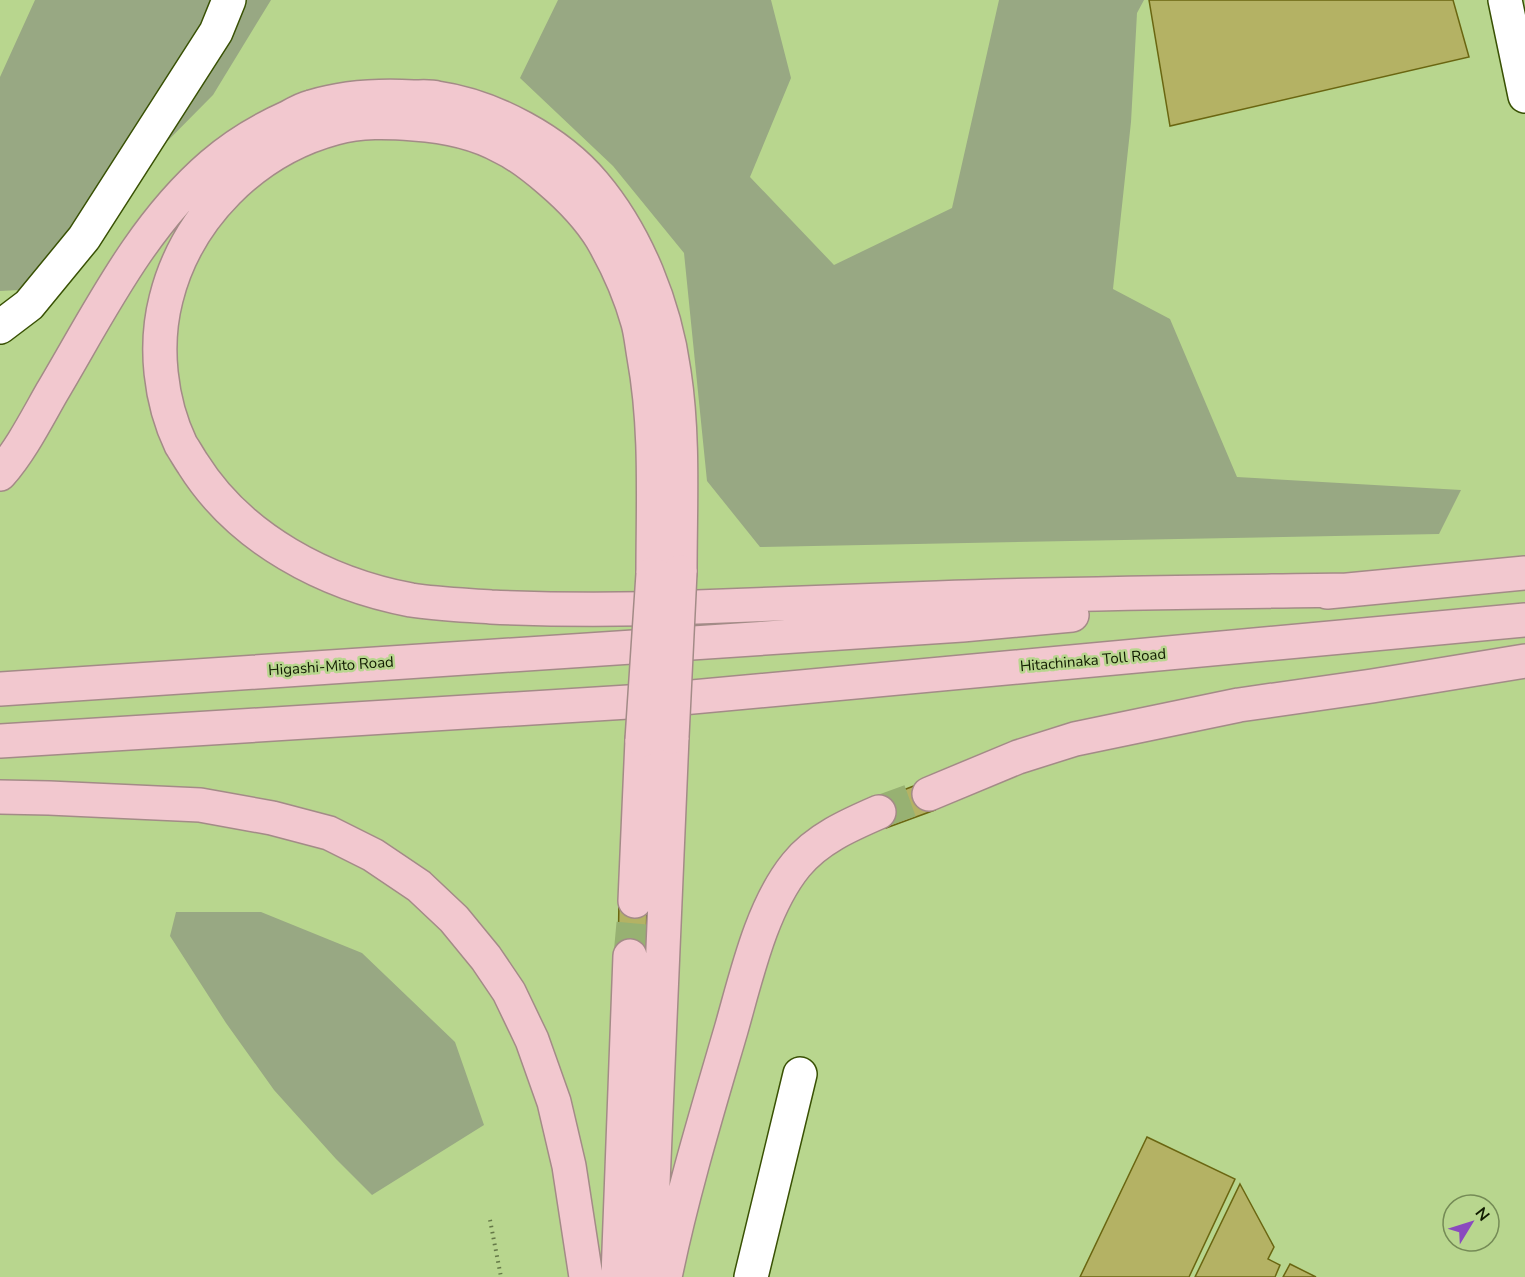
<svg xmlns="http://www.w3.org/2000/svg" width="1525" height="1277" font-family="'Nunito Sans',sans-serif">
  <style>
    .green { fill: #98a883 }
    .building { fill: #b4b264; stroke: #6a6611; stroke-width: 1.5 }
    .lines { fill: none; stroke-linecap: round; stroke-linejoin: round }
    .highway-tunnel { stroke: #97b172; stroke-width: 33; stroke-dasharray: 33 16; stroke-linecap: butt }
    .minor-casing { stroke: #395104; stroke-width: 36 }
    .highway-casing { stroke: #a38b87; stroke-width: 36 }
    .path { stroke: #657948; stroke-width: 4; stroke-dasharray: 1.5 4.5; stroke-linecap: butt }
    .minor { stroke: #fff; stroke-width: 33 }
    .highway { stroke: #f2c8cf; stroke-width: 33 }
    .highway-bridge-casing { stroke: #a38b87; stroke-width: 36; stroke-linecap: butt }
    .highway-bridge { stroke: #f2c8cf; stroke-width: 33 }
    .labels { text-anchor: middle; stroke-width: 5; stroke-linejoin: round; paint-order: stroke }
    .street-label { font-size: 15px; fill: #111b01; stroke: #b8d68e }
  </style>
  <rect width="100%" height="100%" fill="#b8d68e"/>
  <path class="green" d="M35,0H271L213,95L20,290L0,291V77Z
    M558,0H771L791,78L750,177L834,265L952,208L999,0H1144L1137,13L1131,122L1113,289L1170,319L1237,477L1461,490L1439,534L760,547L707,481L684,253L613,166L520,78Z
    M176,912H261L362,953L455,1042L484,1125L372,1195L336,1159L274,1090L226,1023L170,936Z"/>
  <path class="building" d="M1149,0H1453L1469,57L1170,126Z
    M924,782L935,810L886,828L875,801Z
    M619,900L647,901L646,956H618Z
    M1147,1137L1235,1179L1189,1277H1080Z
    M1240,1184L1274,1247L1268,1259L1280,1265L1275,1277H1195Z
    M1290,1264L1316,1277H1283Z"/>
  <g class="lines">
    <path class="highway-tunnel" d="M879,812L929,794
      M630,956L635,901"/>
    <g class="minor-casing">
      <path id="minor" d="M1505,0L1525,96
        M0,327L29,305L84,238L216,32L229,0
        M751,1277L800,1074"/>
    </g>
    <g class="highway-casing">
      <path id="highway" d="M0,474C21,450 36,420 52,392C99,313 141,226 212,165C236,144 260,130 289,117C296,113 303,109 311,107C344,97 379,95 413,97C421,97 430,96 437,98C493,106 558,141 594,184C637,235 665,306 674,372C684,438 680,505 680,572
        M653,574C653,502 657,428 644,357C642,346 641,334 638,323C630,294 617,265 602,239C588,216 569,197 549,180C535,168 519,155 502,147C475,132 444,126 414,124C388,122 361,121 335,128C253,150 186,218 166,299C154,346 160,401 181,445C182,446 192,463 193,464C240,539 326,584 411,600C437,604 464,605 491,607C559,610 628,610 697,607C777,604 857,601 937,598C1074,593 1212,592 1349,590
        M1327,592L1525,573
        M0,689L962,625L1072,615
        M0,741L660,700L1525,620
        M929,794L1018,757L1075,739L1239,705L1372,686L1525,661
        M0,797L49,798L200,805L272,818L329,833L373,855L419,886L454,919L486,958L509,992L532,1040L554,1102L569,1166L586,1277
        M635,901L642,740
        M618,1277L630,956
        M649,1277L672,737
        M665,1277C682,1194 707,1112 731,1030C746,978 761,908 796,865C817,839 849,825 879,812"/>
    </g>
    <path class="path" d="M490,1220L501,1277"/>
    <use href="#minor" class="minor"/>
    <use href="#highway" class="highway"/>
    <g class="highway-bridge-casing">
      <path id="highway-bridge" d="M672,737L680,572
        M642,740L653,574"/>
    </g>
    <use href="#highway-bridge" class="highway-bridge"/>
  </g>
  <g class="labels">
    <g class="street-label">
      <text transform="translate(1093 660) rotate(-5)" y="5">Hitachinaka Toll Road</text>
      <text transform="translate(331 666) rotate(-4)" y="5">Higashi-Mito Road</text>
    </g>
  </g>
  <g transform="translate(1471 1223) rotate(52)"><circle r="28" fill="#b8d68e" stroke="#758b56" stroke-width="1.5"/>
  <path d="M0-4.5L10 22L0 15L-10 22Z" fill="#8a4abf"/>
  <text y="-9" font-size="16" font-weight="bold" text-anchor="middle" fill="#111b01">N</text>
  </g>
</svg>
